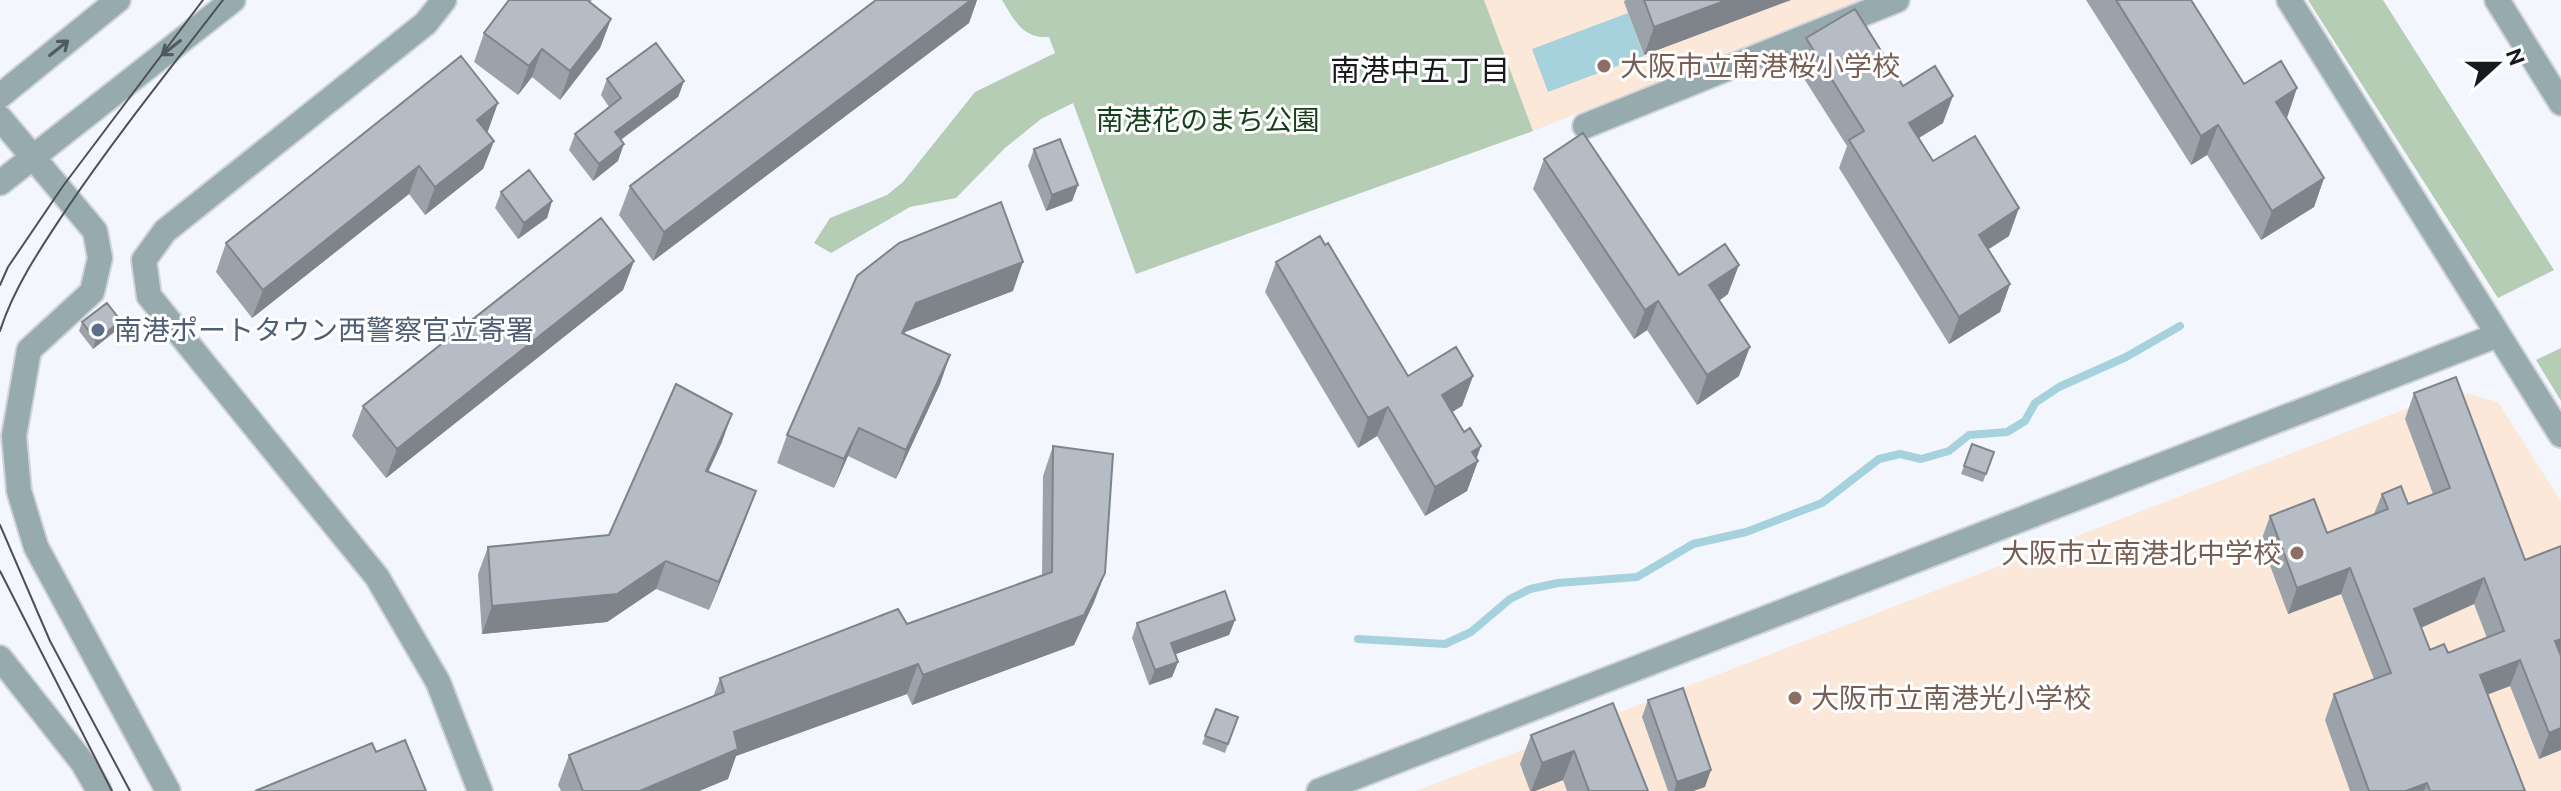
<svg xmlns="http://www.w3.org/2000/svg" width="2561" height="791" font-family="Ubuntu,'Noto Sans JP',sans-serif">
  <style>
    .education { fill: #fce8d9 }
    .green { fill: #b5ccb5 }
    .water { fill: #a5d2dc }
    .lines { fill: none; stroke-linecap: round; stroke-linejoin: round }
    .stream { stroke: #a5d2dc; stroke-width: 8 }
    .minor-casing { stroke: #d0d4d9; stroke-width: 28 }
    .minor { stroke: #97aaae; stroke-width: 24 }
    .tram { stroke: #4d5054; stroke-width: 2 }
    .wall { fill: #9ca2aa; fill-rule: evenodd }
    .shaded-wall { fill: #7f848b }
    .building { fill: #b5bcc6; stroke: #7f848b; stroke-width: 2; fill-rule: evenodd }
    .oneway { stroke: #515b5f }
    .education-dot { fill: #8d6e63; stroke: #fff; stroke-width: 3 }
    .service-dot { fill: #5c6f8a; stroke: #fff; stroke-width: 3 }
    .labels { text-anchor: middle; stroke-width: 6; stroke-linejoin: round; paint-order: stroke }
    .education-label { font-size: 28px; fill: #785e54; stroke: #fff; text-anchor: start }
    .park-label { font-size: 28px; fill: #16411c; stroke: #fff }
    .service-label { font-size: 28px; fill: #4e5e75; stroke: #fff; text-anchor: start }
    .neighbourhood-label { font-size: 30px; fill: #181a1e; stroke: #fff }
  </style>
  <rect width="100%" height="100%" fill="#f3f7fd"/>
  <path class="education" d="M1484,0H1867L1533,131Z
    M2455,390L2498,402L2561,501V791H1416Z"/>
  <path class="green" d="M1002,0H1484L1533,131L1136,274L1073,103L1041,119L1005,148L956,198L910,207L831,253L814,243L830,218L887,195L903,182L975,92L1055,53L1049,37C1023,39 1014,20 1002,0Z
    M2308,0H2383L2554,270L2498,298Z
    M2561,348V401L2536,360Z"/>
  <path class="water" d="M1628,13L1644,56L1548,92L1532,49Z"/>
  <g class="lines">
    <path class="stream" d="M1358,639L1445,644L1471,632L1510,599L1530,589L1558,583L1637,577L1693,544L1746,532L1822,503L1879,459L1900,454L1921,459L1949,451L1969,435L2007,432L2025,421L2035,403L2059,387L2126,357L2180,326"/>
    <g class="minor-casing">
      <path id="minor" d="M444,0L426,23L165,231L144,260L149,296L377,577L438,682L480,791
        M2289,0L2561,435
        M2497,0L2561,103
        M0,96L118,0
        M0,118L95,231L100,258L92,292L29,350L14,436L19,491L36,547L168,791
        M1585,126L1897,0
        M0,183L233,0
        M0,658L83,763L99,791
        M1319,791L2498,335"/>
    </g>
    <use href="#minor" class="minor"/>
    <path class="tram" d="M0,285L8,267L63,186L203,0
      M0,331C14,287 42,246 68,207C116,136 170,69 223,0
      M0,525L50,641L130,791
      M0,571L112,791"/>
  </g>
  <path class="wall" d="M509,0H592L590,2L611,19L600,48L560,100L532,77L518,95L474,62L484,33Z
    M876,0H977L969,23L653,261L619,215L630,186Z
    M1625,0H1791L1644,55L1624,2Z
    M2086,0H2191L2244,84L2286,118L2324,178L2314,207L2261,240L2207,155L2191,165Z
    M1806,38L1903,86L1943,123L1919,138L1933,161L2009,236L1988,249L2010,284L2000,312L1949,344L1839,168L1847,146L1796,66Z
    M607,79L684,81L678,97L621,140L618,161L593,181L569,150L575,134L609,107L601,95Z
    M488,131L487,132L494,141L483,169L425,215L409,194L252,318L216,272L226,243Z
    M1034,149L1078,185L1072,201L1046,211L1028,166Z
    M1544,159L1679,275L1728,294L1719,301L1739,376L1697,405L1647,330L1634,339L1533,189Z
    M501,192L552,201L547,218L518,239L495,208Z
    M634,261L623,290L386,478L352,436L363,406Z
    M1276,262L1408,376H1473L1462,406L1452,412L1464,432L1481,446L1476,459L1478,461L1467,491L1425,516L1377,436L1358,448L1265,292Z
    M857,276L1013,291L905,332V334L950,355L940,384L896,479L848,456L834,488L777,463L787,435Z
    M121,321L118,329L93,349L79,331L82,322Z
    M2414,393L2561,750L2539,759L2510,686L2488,694L2525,791H2350L2325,720L2334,694L2374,679L2341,594L2288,614L2261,541L2270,516L2327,533L2374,514L2382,494L2408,504L2433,494L2405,419ZM2474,604L2487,638L2448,653L2430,650L2421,628Z
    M722,442L708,472L746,518L709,610L656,589L607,622L482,634L478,574L488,547L609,535Z
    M1972,444L1994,452L1983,482L1961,474Z
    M1053,446L1105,573L1094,602L1074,645L912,705L907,694L736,756L728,779L699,791H561L558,785L569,755L713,697L720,678L907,624L1042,576L1043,476Z
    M1235,620L1229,635L1175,654L1178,662L1172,677L1149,685L1132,638L1137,623Z
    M1648,700L1705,787L1693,791H1668L1642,717Z
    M1613,703L1648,791H1567L1563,780L1535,791H1530L1520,764L1531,735Z
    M1216,709L1238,717L1225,753L1202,744Z"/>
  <path class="shaded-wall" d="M971,0H977L969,23L653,261L664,232Z
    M1727,0H1791L1644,55L1654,27Z
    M611,19L600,48L560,100L570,71Z
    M542,49L532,77L518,95L529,66Z
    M684,81L678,97L609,148L615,132Z
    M2297,88L2287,118L2276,102Z
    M1953,96L1943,123L1899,150L1909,123Z
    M498,103L488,131L467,148L477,120Z
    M2218,125L2207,155L2191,165L2201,136Z
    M494,141L483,169L425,215L435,187Z
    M624,144L618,161L593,181L599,164Z
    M419,166L409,194L252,318L263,290Z
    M2324,178L2314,207L2261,240L2272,211Z
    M1078,185L1072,201L1046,211L1052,195Z
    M552,201L547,218L518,239L524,223Z
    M2019,208L2009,236L1969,262L1979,235Z
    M634,261L623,290L386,478L397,449Z
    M1023,262L1013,291L905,332L892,361L902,333L916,303Z
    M1739,265L1728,294L1698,315L1709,285Z
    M2010,284L2000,312L1949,344L1959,317Z
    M1658,301L1647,330L1634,339L1645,310Z
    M121,321L118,329L93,349L96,340Z
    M1750,347L1739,376L1697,405L1707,375Z
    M950,355L940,384L896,479L906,450Z
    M1473,376L1462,406L1431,425L1442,395Z
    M1388,407L1377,436L1358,448L1368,418Z
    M732,414L722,442L696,498L706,471Z
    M859,428L848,456L834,488L844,459Z
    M1481,446L1475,463L1478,461L1467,491L1425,516L1435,487L1472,452Z
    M756,491L746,518L709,610L719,582Z
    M666,561L656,589L607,622L482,634L492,606Z
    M2350,568L2341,594L2288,614L2297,588Z
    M1105,573L1094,602L1074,645L912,705L923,675Z
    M2484,578L2474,604L2404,635L2414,609Z
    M1235,620L1229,635L1165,658L1171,643Z
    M2561,639V661L2555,641Z
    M2520,660L2510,686L2471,701L2480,675Z
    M1178,662L1172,677L1149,685L1155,670Z
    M918,664L907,694L736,756L728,779L699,791H640L734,732Z
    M2561,728V750L2539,759L2549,733Z
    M1574,751L1563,780L1535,791H1531L1542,763Z
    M1711,770L1705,787L1693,791H1674L1677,782Z
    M2427,783L2424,791H2406Z"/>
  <path class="building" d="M509,0H587L611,19L570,71L542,49L529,66L484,33Z
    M876,0H971L664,232L630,186Z
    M1644,0H1727L1654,27Z
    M2116,0H2191L2244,84L2281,61L2297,88L2276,102L2324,178L2272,211L2218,125L2201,136Z
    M1855,9L1903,86L1935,66L1953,96L1909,123L1933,161L1975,136L2019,208L1979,235L2010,284L1959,317L1849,140L1864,131L1806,38Z
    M656,43L684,81L615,132L624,144L599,164L575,134L621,98L607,79Z
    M461,56L498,103L477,120L494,141L435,187L419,166L263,290L226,243Z
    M1583,133L1679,275L1725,244L1739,265L1709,285L1750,347L1707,375L1658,301L1645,310L1544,159Z
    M1060,139L1078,185L1052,195L1034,149Z
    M529,170L552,201L524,223L501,192Z
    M1001,202L1023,262L916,303L902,333L950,355L906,450L859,428L844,459L787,435L857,276L899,243Z
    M601,218L634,261L397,449L363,406Z
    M1320,236L1325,245L1328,243L1408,376L1456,347L1473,376L1442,395L1464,432L1470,428L1481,446L1472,452L1478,461L1435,487L1388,407L1368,418L1276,262Z
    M107,303L121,321L96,340L82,322Z
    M2456,377L2525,560L2561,546V639L2555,641L2561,656V728L2549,733L2520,660L2480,675L2525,791H2430L2427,783L2406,791H2369L2334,694L2391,673L2350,568L2297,588L2270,516L2314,499L2327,533L2388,509L2382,494L2401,486L2408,504L2450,488L2414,393ZM2484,578L2504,631L2448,653L2444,644L2430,650L2414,609Z
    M676,384L732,414L706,471L756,491L719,582L666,561L617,594L492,606L488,547L609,535Z
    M1972,444L1994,452L1986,474L1964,466Z
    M1053,446L1113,454L1105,573L1084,615L923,675L918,664L734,732L738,749L640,791H583L569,755L724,692L720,678L898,609L907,624L1052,572Z
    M1225,591L1235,620L1171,643L1178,662L1155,670L1137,623Z
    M1683,688L1711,770L1677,782L1648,700Z
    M1613,703L1648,791H1588H1589L1574,751L1542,763L1531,735Z
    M1216,709L1238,717L1228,744L1205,736Z
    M405,740L426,791H255L372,743L376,752Z"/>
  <defs><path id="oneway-shaft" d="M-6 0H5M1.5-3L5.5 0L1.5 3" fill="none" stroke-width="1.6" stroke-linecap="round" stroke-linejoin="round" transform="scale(2)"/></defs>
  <g class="oneway">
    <use href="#oneway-shaft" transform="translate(59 48) rotate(-39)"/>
    <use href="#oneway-shaft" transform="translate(171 48) rotate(142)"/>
  </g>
  <g class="education-dot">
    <circle cx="1604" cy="66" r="8"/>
    <circle cx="2297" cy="553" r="8"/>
    <circle cx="1795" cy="698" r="8"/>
  </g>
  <circle class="service-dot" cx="98" cy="330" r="8"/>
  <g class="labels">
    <g class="education-label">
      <text x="1620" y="76">大阪市立南港桜小学校</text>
      <text x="2281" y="563" text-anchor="end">大阪市立南港北中学校</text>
      <text x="1811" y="708">大阪市立南港光小学校</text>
    </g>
    <g class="park-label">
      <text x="1208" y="130">南港花のまち公園</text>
    </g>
    <g class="service-label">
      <text x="114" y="340">南港ポートタウン西警察官立寄署</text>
    </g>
    <g class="neighbourhood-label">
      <text x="1420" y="81">南港中五丁目</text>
    </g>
  </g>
  <g transform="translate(2497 64) rotate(69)" stroke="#ffffff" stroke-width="6" paint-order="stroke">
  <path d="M0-6L14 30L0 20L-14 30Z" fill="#181a1e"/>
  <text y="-12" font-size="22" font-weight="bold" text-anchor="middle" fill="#181a1e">N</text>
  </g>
</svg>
